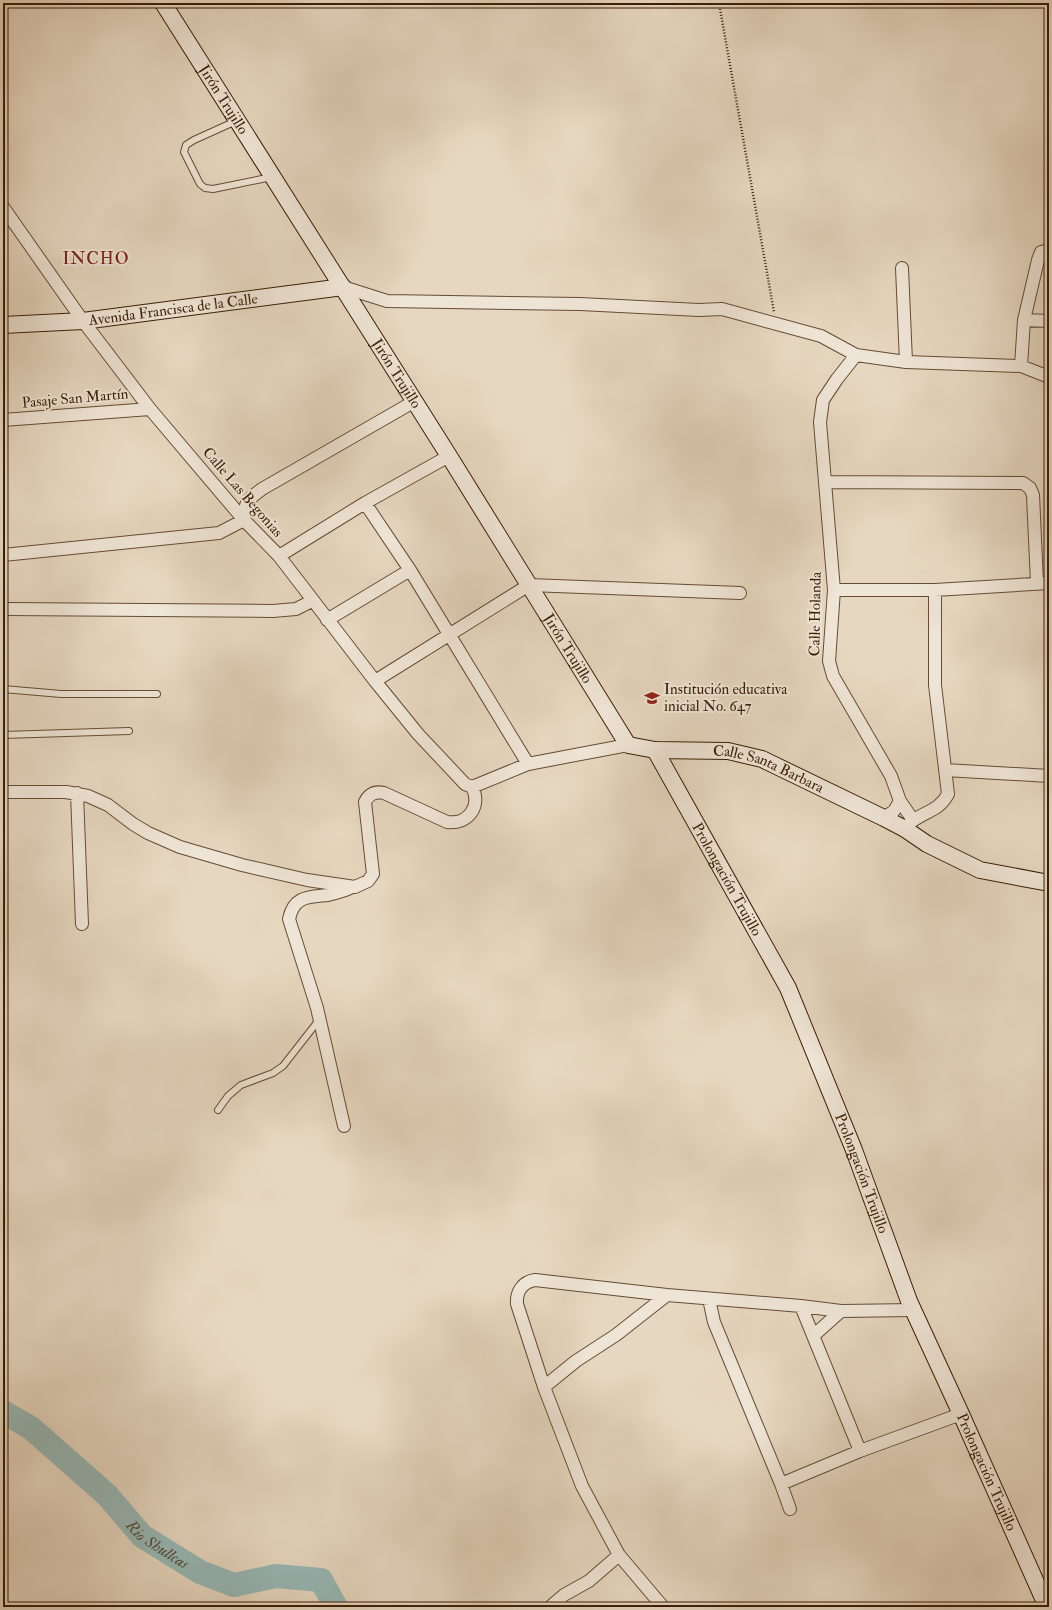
<svg xmlns="http://www.w3.org/2000/svg" width="1052" height="1610" font-family="'IM FELL Double Pica',serif">
  <style>
    .lines { fill: none; stroke-linecap: round; stroke-linejoin: round }
    .river { stroke: #97b8b6; stroke-width: 24 }
    .lane-casing { stroke: #654c33; stroke-width: 8 }
    .street-casing { stroke: #654c33; stroke-width: 14 }
    .secondary-casing { stroke: #3a1d04; stroke-width: 18 }
    .path { stroke: #3a1d04; stroke-width: 2.5; stroke-dasharray: 1 2; stroke-linecap: butt }
    .lane { stroke: #efe5d6; stroke-width: 6 }
    .street { stroke: #efe5d6; stroke-width: 12 }
    .secondary { stroke: #efe5d6; stroke-width: 16 }
    .labels { text-anchor: middle; stroke-width: 4; stroke-linejoin: round; paint-order: stroke }
    .street-label { font-size: 15px; fill: #3a1d04; stroke: #efe5d6 }
    .poi-label { font-size: 15px; fill: #3a1d04; stroke: #efe5d6; text-anchor: start }
    .water-label { font-size: 16px; font-style: italic; fill: #564c39; stroke: #efe5d6 }
    .quarter-label { font-size: 17px; letter-spacing: 1px; fill: #7a1f14; stroke: #efe5d6 }
  </style>
  <rect width="100%" height="100%" fill="#e6d7c0"/>
  <filter id="stains"><feTurbulence type="fractalNoise" baseFrequency=".005" numOctaves="4"/><feColorMatrix values="0 0 0 0 .2 0 0 0 0 .09 0 0 0 0 .02 0 0 0 .5 -.17"/></filter>
  <radialGradient id="worn" r=".72"><stop offset=".6" stop-color="#630" stop-opacity="0"/><stop offset="1" stop-color="#630" stop-opacity=".3"/></radialGradient>
  <g class="lines">
    <path class="river" id="s1" d="M3,1412L31,1428L107,1495L142,1536L200,1572L234,1585L276,1576L321,1580L336,1607"/>
    <g class="lane-casing">
      <path id="lane" d="M236,121L194,140L186,145L184,152L200,184L205,188L213,189L272,177
        M3,689L61,694H157
        M3,735L129,731
        M218,1110L228,1096L241,1085L273,1073L283,1066L319,1020"/>
    </g>
    <g class="street-casing">
      <path id="street" d="M3,207L83,321L150,409L244,520L279,556L375,681L418,734L465,784L472,787
        M902,268L906,362
        M343,287L387,301L580,304L699,310L722,309L821,336L856,355L906,362L1021,366L1024,320L1038,260L1041,252L1049,250
        M1024,320L1049,321
        M856,355L837,379L823,400L820,422L834,590L829,661L833,676L891,776L900,801L913,820
        M1021,366L1049,377
        M3,420L150,409
        M825,482L1023,483L1030,488L1033,495L1037,583
        M365,503L410,570L528,764
        M3,555L219,533L244,520C245,501 247,500 262,489L415,401
        M279,556L365,503L449,456
        M834,590H935L1049,583
        M5,609L273,611L296,609L312,601
        M327,620L410,570
        M375,681L529,585L740,593
        M945,770L1049,776
        M472,787L528,764L628,745
        M3,792H66L88,796L108,805L133,824L148,833L180,847L242,865L307,880L355,887L368,881L373,874L365,802C369,794 375,791 384,793L447,822C468,825 482,806 472,787
        M77,793L82,924
        M884,818L894,811L900,801
        M908,825C922,811 938,813 948,794L935,685V590
        M344,1126L317,1008L289,919C294,895 310,897 328,895C336,893 343,891 350,888
        M709,1299L714,1322L781,1484L790,1509
        M801,1306L860,1451
        M813,1336L841,1311
        M544,1387L576,1361L616,1335L667,1295
        M781,1484L860,1451L961,1414
        M550,1607L564,1595L589,1581L619,1555
        M663,1607L619,1555L582,1486L544,1387L517,1304C516,1291 523,1282 535,1280L667,1295L801,1306L841,1311L914,1310"/>
    </g>
    <g class="secondary-casing">
      <g id="secondary">
        <path id="s2" d="M163,3L449,456L628,745L655,750L728,751L762,759L884,818L905,829L927,844L980,870L1049,883"/>
        <path id="s3" d="M3,325L83,321L343,287"/>
        <path id="s4" d="M655,750L788,988L854,1150L909,1301L961,1414L1047,1607"/>
      </g>
    </g>
    <path class="path" d="M719,3L774,312"/>
    <use href="#lane" class="lane"/>
    <use href="#street" class="street"/>
    <use href="#secondary" class="secondary"/>
  </g>
  <defs>
    <g id="school-bare" transform="scale(1.2)"><path d="M0-5L7-2L0 1L-7-2ZM-4 1L0 2.5L4 1V4Q0 6-4 4Z" fill="#8f2418" stroke="#efe5d6" stroke-width="2.5" paint-order="stroke"/></g>
  </defs>
  <g fill-rule="evenodd">
    <use href="#school-bare" x="652" y="698"/>
  </g>
  <g class="labels">
    <g class="street-label">
      <text dy="5" stroke="none"><textPath href="#s2" startOffset="114">Jirón Trujillo</textPath></text>
      <text dy="5" stroke="none"><textPath href="#s3" startOffset="171">Avenida Francisca de la Calle</textPath></text>
      <text dy="5" stroke="none"><textPath href="#s2" startOffset="438">Jirón Trujillo</textPath></text>
      <text transform="translate(75 398) rotate(-5)" y="5">Pasaje San Martín</text>
      <text transform="translate(243 492) rotate(49)" y="5">Calle Las Begonias</text>
      <text transform="translate(815 614) rotate(-89)" y="5">Calle Holanda</text>
      <text dy="5" stroke="none"><textPath href="#s2" startOffset="762">Jirón Trujillo</textPath></text>
      <text dy="5" stroke="none"><textPath href="#s2" startOffset="1020">Calle Santa Barbara</textPath></text>
      <text dy="5" stroke="none"><textPath href="#s4" startOffset="148">Prolongación Trujillo</textPath></text>
      <text dy="5" stroke="none"><textPath href="#s4" startOffset="472">Prolongación Trujillo</textPath></text>
      <text dy="5" stroke="none"><textPath href="#s4" startOffset="796">Prolongación Trujillo</textPath></text>
    </g>
    <g class="poi-label">
      <text x="664" y="694">Institución educativa<tspan x="664" dy="17">inicial No. 647</tspan></text>
    </g>
    <g class="water-label">
      <text dy="6" stroke="none"><textPath href="#s1" startOffset="205">Rio Shullcas</textPath></text>
    </g>
    <g class="quarter-label">
      <text x="96" y="264">INCHO</text>
    </g>
  </g>
  <rect width="1052" height="1610" fill="none" stroke="#e6d7c0" stroke-width="16"/>
  <rect x="4" y="4" width="1044" height="1602" fill="none" stroke="#3a1d04" stroke-width="2"/>
  <rect x="8" y="8" width="1036" height="1594" fill="none" stroke="#3a1d04"/>
  <rect width="100%" height="100%" filter="url(#stains)"/>
  <rect width="100%" height="100%" fill="url(#worn)"/>
</svg>
